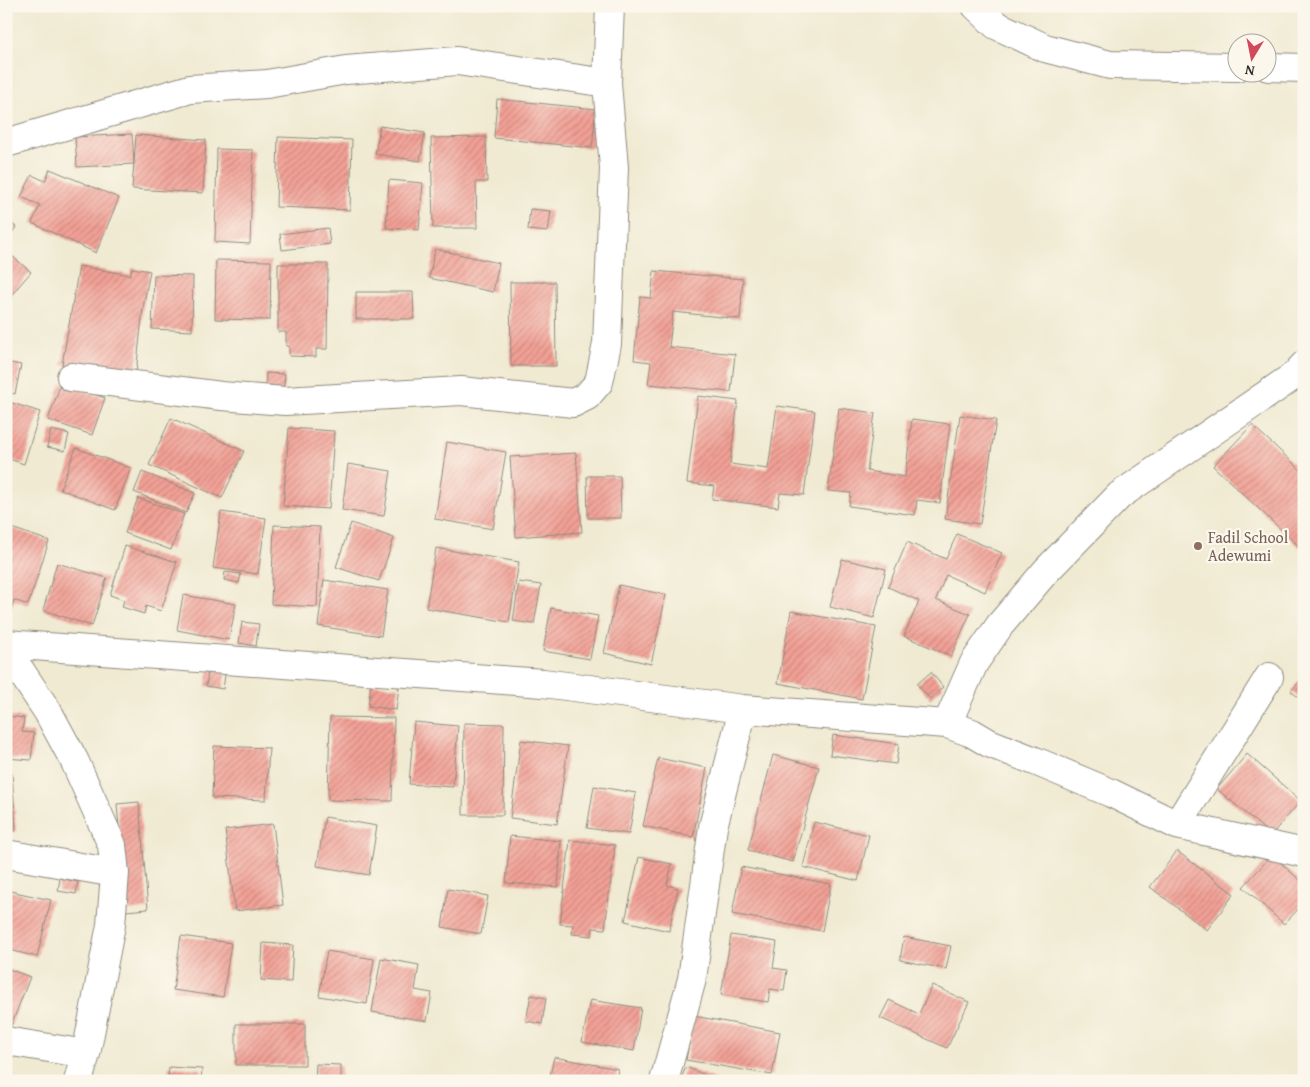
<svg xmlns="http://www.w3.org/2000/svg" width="1310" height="1087" font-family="'Gentium Book Plus',serif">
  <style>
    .building { fill: url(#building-hatch) }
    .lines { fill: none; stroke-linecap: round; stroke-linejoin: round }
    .minor-casing { stroke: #8e8a7e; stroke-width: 30 }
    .minor { stroke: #fff; stroke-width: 28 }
    .education-dot { fill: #8d6e63; stroke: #fbf7ec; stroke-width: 2 }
    .labels { text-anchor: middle; stroke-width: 4.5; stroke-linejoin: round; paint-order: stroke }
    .education-label { font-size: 16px; fill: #785e54; stroke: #fbf7ec; text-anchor: start }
  </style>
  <defs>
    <pattern id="building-hatch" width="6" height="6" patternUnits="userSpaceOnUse" patternTransform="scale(1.25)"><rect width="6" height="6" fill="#f3a196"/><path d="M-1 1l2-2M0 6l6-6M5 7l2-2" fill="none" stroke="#c5837b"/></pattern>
  </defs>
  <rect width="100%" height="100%" fill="#fbf7ec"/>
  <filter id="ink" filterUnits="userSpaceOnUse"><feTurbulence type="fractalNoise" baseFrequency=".02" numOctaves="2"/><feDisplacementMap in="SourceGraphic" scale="10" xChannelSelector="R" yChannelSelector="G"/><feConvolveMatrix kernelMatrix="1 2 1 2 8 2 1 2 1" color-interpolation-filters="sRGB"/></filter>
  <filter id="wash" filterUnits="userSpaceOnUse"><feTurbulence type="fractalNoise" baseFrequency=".0096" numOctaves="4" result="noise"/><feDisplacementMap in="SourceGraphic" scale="20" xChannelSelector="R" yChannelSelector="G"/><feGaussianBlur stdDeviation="1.12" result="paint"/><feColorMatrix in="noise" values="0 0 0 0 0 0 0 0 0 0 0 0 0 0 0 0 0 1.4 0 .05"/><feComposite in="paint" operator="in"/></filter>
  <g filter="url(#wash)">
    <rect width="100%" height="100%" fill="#f0ead2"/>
    <g id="blocks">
      <path class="building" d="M497,99L596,109L592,148L494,138Z
        M380,126L425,133L420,161L375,154Z
        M132,134L134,164L77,167L75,137Z
        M136,135L206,140L203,193L132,189Z
        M278,137L352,140L350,210L276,207Z
        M486,137L487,182H476L477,228H433L431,138Z
        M217,149L253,150L250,244L215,242Z
        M50,169L119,198L96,253L32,223L40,205L21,197L32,175L45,181Z
        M389,180L423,183L419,230L386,228Z
        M530,209L551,211L548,232L528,230Z
        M6,220L16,227L6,242Z
        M328,228L330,244L282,250L280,234Z
        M435,249L499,263L493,292L429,278Z
        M6,251L31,272L6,301Z
        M216,260L271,261L270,320L215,319Z
        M278,264H328L327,349H316V357L289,356V346H286V332H278Z
        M79,266L130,275L132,268L150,271L143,308L136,373L108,374L62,365Z
        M654,271L743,279L740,319L673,312L669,347L735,354L731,392L648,384L651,362L634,360L640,297L651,298Z
        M154,275L193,276L192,331L152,329Z
        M510,282H555L556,366H511Z
        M356,292H413L414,319H356Z
        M6,362L21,365L15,394L6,392Z
        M266,373L285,374L283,395L265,394Z
        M61,383L105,398L92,435L48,420Z
        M698,396L738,401L730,464L768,469L777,406L815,411L804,495L780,493L778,507L712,499L714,486L687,483Z
        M6,401L40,412L24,464L6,458Z
        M839,408L875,413L867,471L905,477L912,419L950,424L940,503L917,500L915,515L849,506L851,493L828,491Z
        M960,415L996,420L980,524L945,519Z
        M171,418L244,451L222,498L149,465Z
        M1252,425L1304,473V551L1213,466Z
        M289,428L334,431L329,509L283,506Z
        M51,430L69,434L65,451L47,447Z
        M447,442L506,452L493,529L435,519Z
        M76,448L131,468L115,510L60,489Z
        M576,453L582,532L516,537L510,457Z
        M348,464L391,471L384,516L342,510Z
        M142,472L195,493L186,513L134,492Z
        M587,476H620L621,518H588Z
        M138,498L184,514L171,550L125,533Z
        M221,512L266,518L258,574L213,568Z
        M351,523L394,538L379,581L336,567Z
        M274,525L320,527L317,607L271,604Z
        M6,526L49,541L28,605L14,600L10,612L6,610Z
        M957,534L1002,553L985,592L946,575L936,600L970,614L951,656L904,636L919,601L888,587L907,542L946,559Z
        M125,546L177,562L161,611L146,606L144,614L122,607L124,600L110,595Z
        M436,548L519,562L509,622L426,608Z
        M842,559L886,569L874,618L830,607Z
        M57,563L107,578L92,626L43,610Z
        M225,572L241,574L239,583L224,580Z
        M324,580L388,590L381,636L318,626Z
        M519,582L541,585L534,624L513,621Z
        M619,585L666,595L651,664L604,653Z
        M183,595L236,604L229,640L177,630Z
        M551,608L598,616L590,659L543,651Z
        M791,611L876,627L862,699L778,683Z
        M242,622L259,624L256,646L239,643Z
        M209,666L226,668L223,689L206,686Z
        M931,672L943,687L930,699L917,684Z
        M1304,676V702L1291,691Z
        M371,684L399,687L396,710L368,706Z
        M6,716L24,718L22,732L34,733L31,760L6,758Z
        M330,717L394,718L392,801L328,800Z
        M414,722L458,726L453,787L409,784Z
        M464,723L504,724L503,815H463Z
        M833,735L899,744L896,764L830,755Z
        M521,740L568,746L557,824L510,818Z
        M214,746L269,748L266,800L212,798Z
        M1247,754L1301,801L1271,835L1217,789Z
        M773,755L819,767L793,862L748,850Z
        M658,758L707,768L693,837L643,826Z
        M12,774L16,831H6V775Z
        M594,786L636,793L629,834L587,828Z
        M139,802L148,909L126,911L117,804Z
        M325,817L377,826L369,875L317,866Z
        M814,822L869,835L858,881L803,867Z
        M273,824L283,905L235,911L225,830Z
        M510,836L561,841L558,887L506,883Z
        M570,840L615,845L605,929L593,928L592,936L572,934L573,925L560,924Z
        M1177,851L1234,894L1207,930L1150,887Z
        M1272,855L1304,884V903L1284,924L1243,887Z
        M639,857L672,864L667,885L678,888L669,931L625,921Z
        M741,867L831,884L822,931L732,914Z
        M60,878L78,882L76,894L58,891Z
        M448,889L488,896L481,934L442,927Z
        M6,890L51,900L37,957L6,949Z
        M731,935L777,942L773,968L787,970L784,991L770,989L768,1002L721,995Z
        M181,936L231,943L223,997L173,990Z
        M904,937L951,946L946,969L900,960Z
        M263,943L293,945L291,982L261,980Z
        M327,951L374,959L367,1004L319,996Z
        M381,958L419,965L415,990L432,993L427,1021L372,1012Z
        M6,968L30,977L11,1026L6,1024Z
        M932,985L969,1002L947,1048L880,1018L889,1000L919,1014Z
        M531,995L546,998L542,1024L526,1021Z
        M590,1000L641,1008L634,1051L582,1042Z
        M694,1016L780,1032L772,1075L686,1060Z
        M236,1024H305V1065H236Z
        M554,1057L618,1069L616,1081H549Z
        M316,1064L341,1065V1081H315Z
        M169,1067L202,1069L201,1081H168Z
        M686,1067L719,1081H680Z"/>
    </g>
  </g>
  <g filter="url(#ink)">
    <use href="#blocks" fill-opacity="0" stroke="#8e8a7e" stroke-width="1"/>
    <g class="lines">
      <g class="minor-casing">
        <path id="minor" d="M976,6L996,25L1045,48L1110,65L1238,67
          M1268,67L1304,68
          M6,143L190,89L267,84L346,70L457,61L607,83
          M71,377L221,396L285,401L461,391L573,403L587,396L599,382L607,344L614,168L607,83L610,6
          M6,644L543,683L743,709L947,724L972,733L989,743L1035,761L1111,793L1177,825L1304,853
          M6,649L48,712L75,762L112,845L115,873L111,925L86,1054L78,1081
          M947,724L974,663L1000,625L1046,571L1120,495L1295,375L1304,365
          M1177,825L1269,677
          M6,854L115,873
          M6,1041L86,1054
          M664,1081L692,979L713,827L743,709"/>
      </g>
      <use href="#minor" class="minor"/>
    </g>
  </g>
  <circle class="education-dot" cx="1198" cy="546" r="5"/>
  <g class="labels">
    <g class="education-label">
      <text x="1208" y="543">Fadil School<tspan x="1208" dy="18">Adewumi</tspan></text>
    </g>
  </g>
  <rect width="1310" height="1087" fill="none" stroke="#fbf7ec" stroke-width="25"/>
  <g transform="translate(1252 58) rotate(190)"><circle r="24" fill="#fbf7ec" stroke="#a8a59f"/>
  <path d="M0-4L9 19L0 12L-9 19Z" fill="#d1495b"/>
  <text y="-8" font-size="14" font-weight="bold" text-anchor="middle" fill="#2b2b2b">N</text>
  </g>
</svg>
